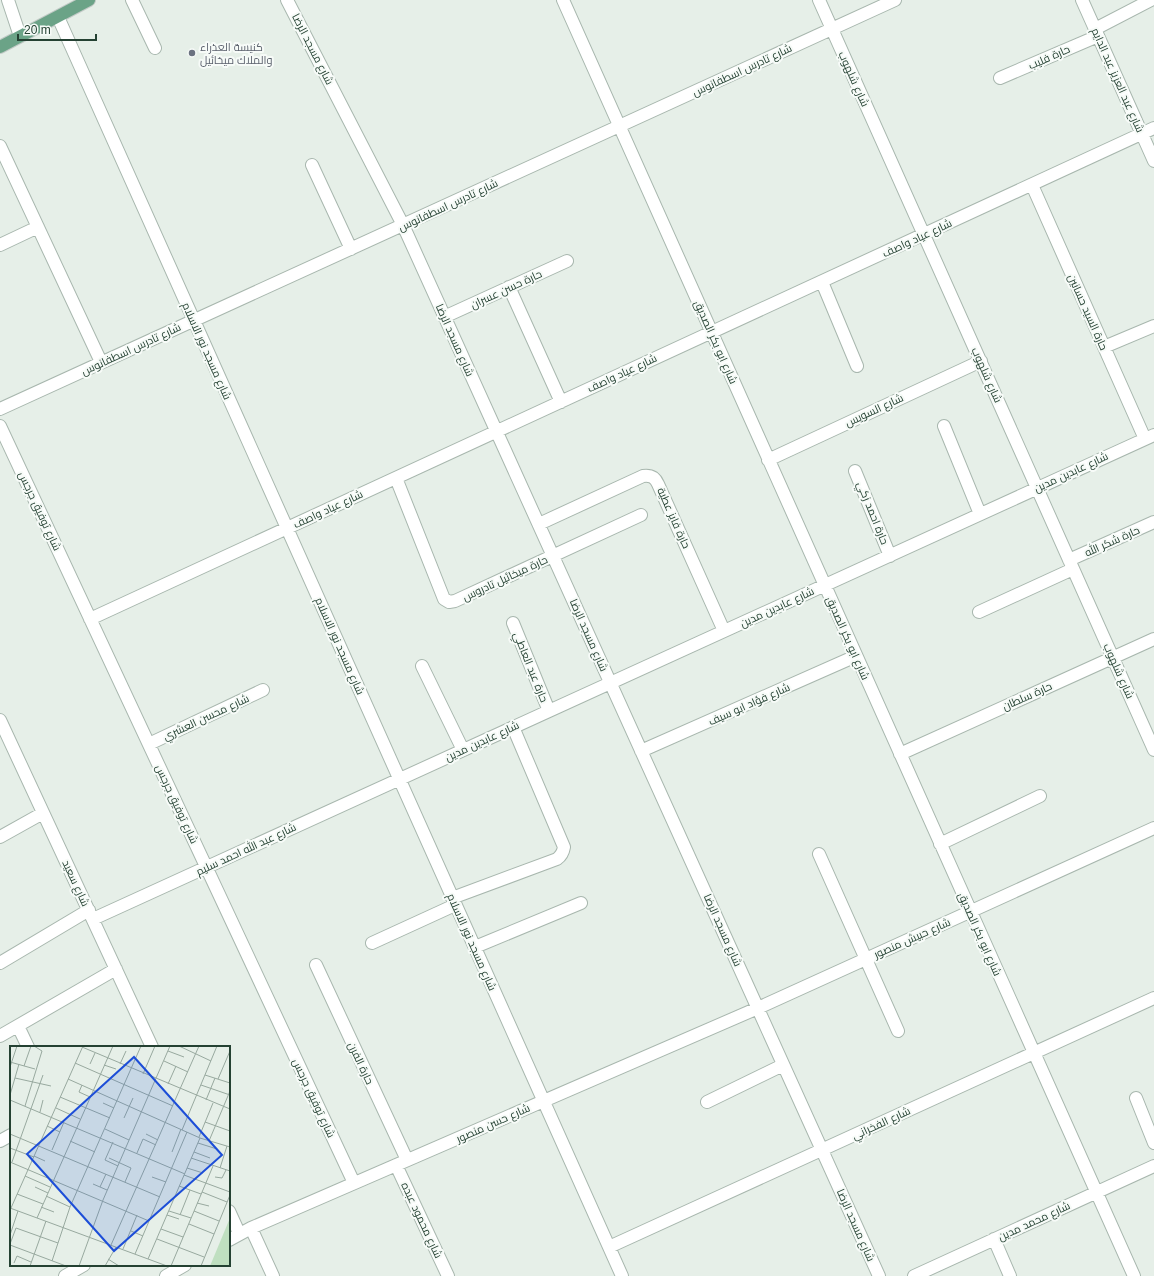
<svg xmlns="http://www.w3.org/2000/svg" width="1154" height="1276" font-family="Helvetica,Cairo,sans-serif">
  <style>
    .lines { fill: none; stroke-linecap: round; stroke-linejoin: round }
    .minor-casing { stroke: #a8b7ae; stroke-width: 14 }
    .major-casing { stroke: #c2cac6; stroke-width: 14 }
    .minor { stroke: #fff; stroke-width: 12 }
    .major { stroke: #6ba387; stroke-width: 12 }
    .worship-dot { fill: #6b7280; stroke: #f7fbf8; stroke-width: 1.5 }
    .labels { text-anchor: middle; stroke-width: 4; stroke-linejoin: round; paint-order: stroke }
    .worship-label { font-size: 11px; fill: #5b616d; stroke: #f7fbf8; text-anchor: start }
    .street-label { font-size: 11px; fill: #244132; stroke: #f7fbf8 }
    .inset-road { fill: none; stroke: #98a99f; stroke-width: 1 }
    .view { fill: #1d4ed8; fill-opacity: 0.15; stroke: #1d4ed8; stroke-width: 2 }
    .inset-edge { fill: none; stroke: #244132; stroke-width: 2 }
  </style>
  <rect width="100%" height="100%" fill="#e6efe8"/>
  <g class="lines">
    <g class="minor-casing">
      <path id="minor" d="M8,0L20,36
        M132,0L155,48
        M287,0L403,225L879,1276
        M563,0L1134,1276
        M819,0L1154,750
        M1082,0L1154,161
        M58,17L622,1276
        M1095,29L1151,0
        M1000,78L1098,36
        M0,146L101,362
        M312,165L351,249
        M1032,185L1145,439
        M0,245L38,227
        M822,282L857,366
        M509,287L561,402
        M444,317L567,261
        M1104,347L1154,326
        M0,409L895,0
        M0,426L354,1183
        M944,426L980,514
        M768,460L981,361
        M855,471L890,556
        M396,478L444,599L449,602L455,601L641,515
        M539,524L643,476C650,475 655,477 658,484L724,631
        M1069,560L1154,522
        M979,612L1073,569
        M90,619L1154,128
        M513,623L549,711
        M422,666L463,750
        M0,720L152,1047
        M149,744L263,690
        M641,751L856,656
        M900,754L1154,639
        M0,837L43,813
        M940,844L1040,796
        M819,854L898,1031
        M452,898L557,859C561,856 563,853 564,847L513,727
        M93,919L1154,435
        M372,943L455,905
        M475,947L581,903
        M0,963L89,910
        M316,965L407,1160
        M18,1026L28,1047
        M0,1036L116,969
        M1136,1098L1154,1143
        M707,1102L783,1065
        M0,1141L11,1135
        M396,1165L448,1276
        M229,1211L239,1233
        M251,1228L273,1276
        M994,1239L1010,1276
        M229,1240L251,1228L758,1008L1154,828
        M609,1247L1154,998
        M65,1276L84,1265
        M166,1276L185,1265
        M914,1276L1154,1166"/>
    </g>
    <g class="major-casing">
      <path id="major" d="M0,47L89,0"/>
    </g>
    <use href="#minor" class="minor"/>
    <use href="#major" class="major"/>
  </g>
  <circle class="worship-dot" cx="192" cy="53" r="4"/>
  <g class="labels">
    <g class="worship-label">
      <text x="200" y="51">كنيسة العذراء<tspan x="200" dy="13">والملاك ميخائيل</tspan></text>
    </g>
    <g class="street-label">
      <text transform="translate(313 49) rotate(63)" y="4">شارع مسجد الرضا</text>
      <text transform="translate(1049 57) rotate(-24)" y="4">حارة فليب</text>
      <text transform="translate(742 70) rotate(-25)" y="4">شارع تادرس اسطفانوس</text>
      <text transform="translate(854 79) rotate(66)" y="4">شارع شلهوب</text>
      <text transform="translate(1118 80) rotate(66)" y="4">شارع عبد العزيز عبد الدايم</text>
      <text transform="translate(448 205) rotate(-25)" y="4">شارع تادرس اسطفانوس</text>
      <text transform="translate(917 238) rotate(-25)" y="4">شارع عياد واصف</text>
      <text transform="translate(506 289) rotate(-25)" y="4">حارة حسن عسران</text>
      <text transform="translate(1088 312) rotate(66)" y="4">حارة السيد حسانين</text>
      <text transform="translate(455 340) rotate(66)" y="4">شارع مسجد الرضا</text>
      <text transform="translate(716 342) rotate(66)" y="4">شارع ابو بكر الصديق</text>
      <text transform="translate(131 349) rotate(-25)" y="4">شارع تادرس اسطفانوس</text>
      <text transform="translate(207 351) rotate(66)" y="4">شارع مسجد نور الاسلام</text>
      <text transform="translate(622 373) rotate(-25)" y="4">شارع عياد واصف</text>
      <text transform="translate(987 375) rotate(66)" y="4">شارع شلهوب</text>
      <text transform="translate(874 410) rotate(-25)" y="4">شارع السويس</text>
      <text transform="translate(1071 472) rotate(-25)" y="4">شارع عابدين مدين</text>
      <text transform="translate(328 509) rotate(-25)" y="4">شارع عياد واصف</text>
      <text transform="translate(40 511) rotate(65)" y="4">شارع توفيق جرجس</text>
      <text transform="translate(873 513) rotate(68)" y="4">حارة احمد زكي</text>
      <text transform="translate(674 518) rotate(66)" y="4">حارة فايز عطية</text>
      <text transform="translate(1112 541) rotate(-24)" y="4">حارة شكر الله</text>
      <text transform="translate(505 578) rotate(-25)" y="4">حارة ميخائيل تادروس</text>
      <text transform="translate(777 607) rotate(-25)" y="4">شارع عابدين مدين</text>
      <text transform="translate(589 635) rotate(66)" y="4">شارع مسجد الرضا</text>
      <text transform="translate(848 638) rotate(66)" y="4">شارع ابو بكر الصديق</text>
      <text transform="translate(340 646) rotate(66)" y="4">شارع مسجد نور الاسلام</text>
      <text transform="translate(531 667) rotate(68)" y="4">حارة عبد العاطي</text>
      <text transform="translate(1119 671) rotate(66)" y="4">شارع شلهوب</text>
      <text transform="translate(1027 696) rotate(-24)" y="4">حارة سلطان</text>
      <text transform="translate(749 704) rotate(-24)" y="4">شارع فؤاد ابو سيف</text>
      <text transform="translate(206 717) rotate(-25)" y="4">شارع محسن العشري</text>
      <text transform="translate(482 741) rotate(-25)" y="4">شارع عابدين مدين</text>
      <text transform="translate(177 804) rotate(65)" y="4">شارع توفيق جرجس</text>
      <text transform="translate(246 849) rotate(-25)" y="4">شارع عبد الله احمد سليم</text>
      <text transform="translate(76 883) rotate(65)" y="4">شارع سعيد</text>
      <text transform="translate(723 930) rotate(66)" y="4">شارع مسجد الرضا</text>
      <text transform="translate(980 934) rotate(66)" y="4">شارع ابو بكر الصديق</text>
      <text transform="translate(912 938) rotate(-24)" y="4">شارع حبيش منصور</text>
      <text transform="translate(472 942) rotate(66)" y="4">شارع مسجد نور الاسلام</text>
      <text transform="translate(361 1063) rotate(65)" y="4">حارة الفرن</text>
      <text transform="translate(314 1098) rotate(65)" y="4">شارع توفيق جرجس</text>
      <text transform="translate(493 1123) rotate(-24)" y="4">شارع حسن منصور</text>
      <text transform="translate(881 1123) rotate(-25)" y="4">شارع الفخراني</text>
      <text transform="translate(422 1220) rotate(65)" y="4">شارع محمود عبده</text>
      <text transform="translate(1034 1221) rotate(-25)" y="4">شارع محمد مدين</text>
      <text transform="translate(856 1225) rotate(66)" y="4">شارع مسجد الرضا</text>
    </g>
  </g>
  <g transform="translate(10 1046)">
    <rect width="220" height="220" fill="#e6efe8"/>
    <path d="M220,172V220H200Z" fill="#bfdfc0"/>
    <path class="inset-road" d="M169,0L201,15M72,1L220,63M158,5L174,11M154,15L178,26M0,16L25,23M65,17L163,60M80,18L85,7M110,18L116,5M94,19L106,23M14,20L21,0M0,21L7,0M133,28L145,0M195,29L220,37M5,32L41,40M58,33L190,92L220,101M208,33L220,5M158,38L166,20M72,39L69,46L80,51M191,39L220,49M0,49L9,18M50,51L100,72M0,54L175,128M196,54L205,32M93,57L104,62M15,60L32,5L24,0M46,62L70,73M30,66L33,54M114,72L123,52M195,76L220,85M37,80L50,86M95,83L119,94M172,84L207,0M0,88L150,151M136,88L148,94M189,91L203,57M60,95L85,106M199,95L220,45M103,96L95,114L108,120M188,97L207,103M0,102L24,111M42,104L54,76M162,106L171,83M184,106L200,112M127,107L133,93L146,99M24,110L35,115M99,112L121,122L115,136M181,112L220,125M0,116L139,175M2,116L33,29M177,122L193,127M210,122L217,100M174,129L220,146M15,130L40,141M142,131L156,136M205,131L212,132L216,124M83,138L97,144M169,140L191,148M25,141L38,147M90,141L96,128M192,146L217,156M7,148L33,158M36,150L60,161M187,157L199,160M31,161L44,166M0,162L157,220M1,162L73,0M159,165L181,172M184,165L209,175M157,169L169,173M170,169L180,144M27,172L103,0M179,178L204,188M151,183L173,191M121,185L133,190M0,189L8,165M147,193L194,211M0,198L6,182L48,197M0,199L56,220M101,199L189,0M113,203L127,169M125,208L177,86M98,213L109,220M138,213L190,92M42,215L60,161L131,0M4,217L7,210L21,216M20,220L36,175M69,220L93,154L160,0M95,220L106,201M161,220L203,120M191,220L220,149"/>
    <path class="view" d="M124,11L212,109L104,205L17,108Z"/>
    <rect width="220" height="220" class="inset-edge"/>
  </g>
  <path d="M18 34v6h78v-6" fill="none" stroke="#244132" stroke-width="2"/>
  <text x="24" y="34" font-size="12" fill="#244132" stroke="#f7fbf8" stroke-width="3" paint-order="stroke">20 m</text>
</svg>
